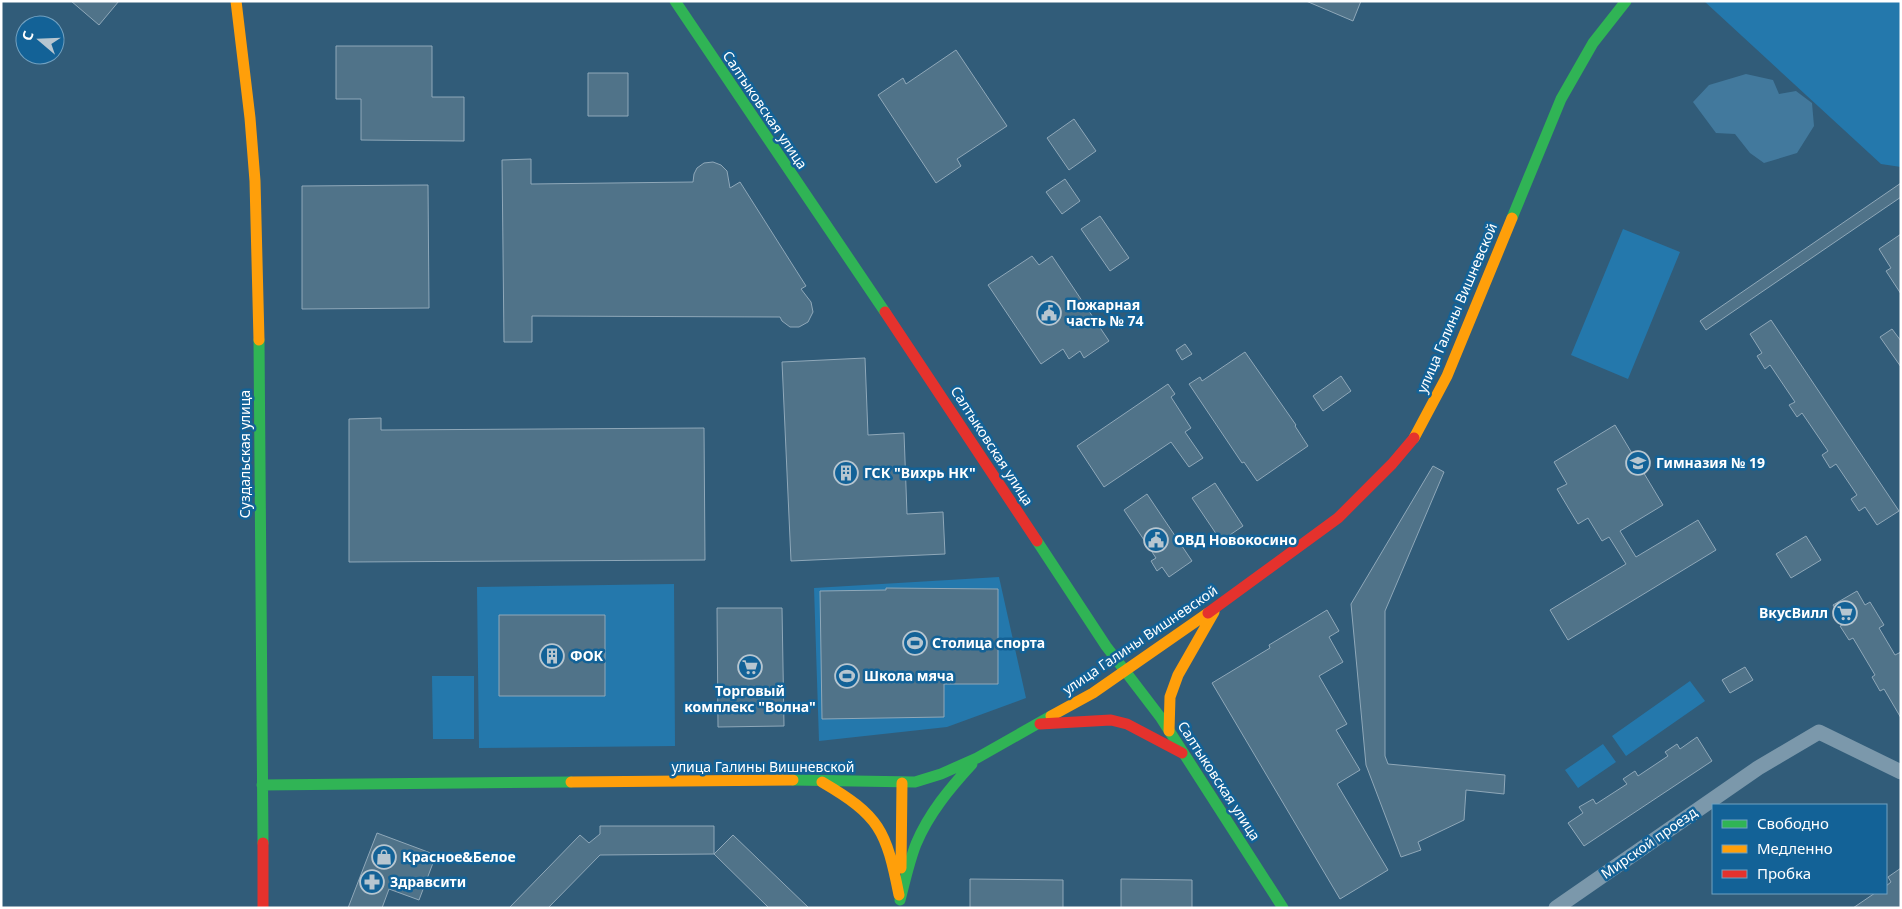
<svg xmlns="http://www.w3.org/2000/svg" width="1902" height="909" font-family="'Noto Sans',sans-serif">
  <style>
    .green { fill: #2478ac }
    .water { fill: #42799d }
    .building { fill: #507389; stroke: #8fa8b9 }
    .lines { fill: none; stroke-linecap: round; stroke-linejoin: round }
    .street { stroke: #7b98ab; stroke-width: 15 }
    .fast { stroke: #30b455; stroke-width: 11 }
    .slow { stroke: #ff9f0a; stroke-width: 11 }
    .jam { stroke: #e5322d; stroke-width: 11 }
    .labels { text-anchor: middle; stroke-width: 5; stroke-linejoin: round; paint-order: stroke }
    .street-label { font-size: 14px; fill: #fff; stroke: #136297 }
    .poi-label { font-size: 14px; font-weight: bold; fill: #fff; stroke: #136297; text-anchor: start }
  </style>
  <rect width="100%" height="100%" fill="#315c79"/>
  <path class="green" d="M1704,1H1901V167L1881,164Z
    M1623,229L1680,252L1628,379L1571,355Z
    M999,577L1026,698L947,727L819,741L814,588Z
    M674,584L675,746L479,748L477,587Z
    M432,676H474V739H433Z
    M1690,681L1705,701L1626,756L1612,736Z
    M1603,744L1616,762L1578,788L1565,770Z"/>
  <path class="water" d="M1746,74L1773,80L1779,94L1796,91L1812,103L1814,126L1797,153L1764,163L1750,153L1735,134L1716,133L1693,102L1709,85Z"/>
  <path class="building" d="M71,1H119L99,25Z
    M1306,1H1361L1353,21Z
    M336,46H432V97H464V141L361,140V99H336Z
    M956,50L1007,126L957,159L961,166L936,183L878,95L903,78L906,84Z
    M588,73H628V116H588Z
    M1074,119L1096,151L1069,170L1047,138Z
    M531,159V184L693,182L694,174L697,168L704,163L713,162L721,165L727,171L730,188L740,182L806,286L801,289L811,302L813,312L808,322L799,327H790L782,321L780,317L532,316V342H504L502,160Z
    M1065,179L1080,201L1062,214L1046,192Z
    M1901,183V197L1706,330L1700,321Z
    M428,185L429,308L302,309V186Z
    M1100,216L1129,258L1110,271L1081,229Z
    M1901,234V294L1886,271L1891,268L1879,249Z
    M1032,256L1039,265L1052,256L1109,341L1084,358L1080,351L1069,359L1063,349L1041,364L988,285Z
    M1771,320L1899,511L1877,525L1865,507L1859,511L1851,499L1857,495L1836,464L1830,468L1822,455L1828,451L1802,413L1797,417L1789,405L1795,402L1770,365L1765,369L1757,356L1762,353L1750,334Z
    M1892,329L1901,341V367L1880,337Z
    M1185,344L1192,354L1182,360L1176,350Z
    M1245,352L1296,425L1295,426L1308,446L1257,481L1244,462L1242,463L1189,384L1200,377L1202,381Z
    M865,358L868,435L904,433L907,514L943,512L945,554L791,561L782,362Z
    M1341,376L1351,391L1323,411L1313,396Z
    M1168,384L1175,394L1171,397L1191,428L1185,432L1203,458L1189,467L1171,442L1104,487L1077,446Z
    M381,418V430L704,428L705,560L349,562V419Z
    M1615,425L1663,505L1620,531L1636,557L1698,520L1716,550L1568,640L1550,610L1626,564L1609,537L1602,541L1588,518L1578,524L1557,489L1567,484L1554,462Z
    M1433,466L1444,472L1385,611V756L1388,764L1505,775L1504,794L1466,790L1464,820L1418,842L1421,850L1401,857L1366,765L1351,604Z
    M1215,483L1243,526L1221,541L1192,498Z
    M1147,494L1192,561L1169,577L1162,567L1157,571L1151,561L1156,558L1124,510Z
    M1806,536L1821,560L1791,578L1776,554Z
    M886,588L998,589V684H944V717L822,719L820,591L886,590Z
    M1857,591L1865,605L1870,602L1884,625L1879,628L1895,655L1901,652V718L1884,689L1880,691L1872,677L1875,675L1853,638L1849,640L1840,626L1845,624L1833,605Z
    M717,608H782L784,726L718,727Z
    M1327,610L1339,631L1329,637L1343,662L1319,676L1347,724L1336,730L1360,770L1337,784L1388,870L1340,899L1212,683L1270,648L1269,645Z
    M499,615H605V696H499Z
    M1745,667L1753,680L1730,693L1722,680Z
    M1697,737L1712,761L1584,846L1568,823L1583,813L1579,807L1593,799L1596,804L1627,784L1623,779L1635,771L1638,776L1668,756L1665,752L1677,744L1680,749Z
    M600,826H714V854L733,835L809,908H769L714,854L600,855L548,908H509L580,835L589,843L600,834Z
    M377,833L436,855L419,900L389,889L382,908H348Z
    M1901,868V908H1853L1875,893H1886V886L1891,882L1888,877Z
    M970,879L1063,880V908H970Z
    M1121,879L1192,880V908H1121Z"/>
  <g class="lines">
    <path class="street" d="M1556,908L1758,768L1819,732L1901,772"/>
    <path class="fast" d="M675,1L885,312
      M1512,218L1561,99L1593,43L1626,1
      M259,340L263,843
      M1037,541L1106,646L1161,718L1283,908
      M793,780L915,782L941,774L977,758L1051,716
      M262,785L571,782
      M900,900C905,881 909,862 916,844C929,813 950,788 972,764"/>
    <path class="slow" d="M236,1L250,118L255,181L259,340
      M1414,438L1447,376L1512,218
      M1051,716L1093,693L1208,613
      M1169,731L1170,697L1178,675L1214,612
      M571,782L793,780
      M822,782C880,816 886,830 899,895
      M901,868L902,783"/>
    <path class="jam" d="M885,312L1037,541
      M1208,613L1338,518L1392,464L1414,438
      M1040,724L1111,720L1127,724L1182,753
      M263,843V908"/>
  </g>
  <defs>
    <g id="civic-ring" transform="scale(1.25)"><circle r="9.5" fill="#136297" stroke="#b7c6d0" stroke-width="1.5"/><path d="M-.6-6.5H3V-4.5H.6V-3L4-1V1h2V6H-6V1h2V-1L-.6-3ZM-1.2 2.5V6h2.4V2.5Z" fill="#b7c6d0"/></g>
    <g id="school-ring" transform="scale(1.25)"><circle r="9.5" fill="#136297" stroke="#b7c6d0" stroke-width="1.5"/><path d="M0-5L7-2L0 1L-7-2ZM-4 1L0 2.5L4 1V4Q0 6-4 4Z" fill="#b7c6d0"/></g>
    <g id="building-ring" transform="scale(1.25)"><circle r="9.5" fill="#136297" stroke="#b7c6d0" stroke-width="1.5"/><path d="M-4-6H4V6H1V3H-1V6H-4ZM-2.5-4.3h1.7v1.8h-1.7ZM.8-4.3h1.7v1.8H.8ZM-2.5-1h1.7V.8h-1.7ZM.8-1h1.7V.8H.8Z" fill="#b7c6d0"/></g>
    <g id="supermarket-ring" transform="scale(1.25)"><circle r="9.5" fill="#136297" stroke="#b7c6d0" stroke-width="1.5"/><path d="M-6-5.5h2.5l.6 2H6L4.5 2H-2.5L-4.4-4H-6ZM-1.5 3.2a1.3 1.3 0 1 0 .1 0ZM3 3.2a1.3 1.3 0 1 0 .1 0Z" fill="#b7c6d0"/></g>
    <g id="stadium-ring" transform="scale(1.25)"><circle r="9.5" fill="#136297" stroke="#b7c6d0" stroke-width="1.5"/><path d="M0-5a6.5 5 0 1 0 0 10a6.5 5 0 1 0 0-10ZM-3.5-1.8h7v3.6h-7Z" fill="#b7c6d0"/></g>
    <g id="shop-ring" transform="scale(1.25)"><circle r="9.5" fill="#136297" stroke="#b7c6d0" stroke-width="1.5"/><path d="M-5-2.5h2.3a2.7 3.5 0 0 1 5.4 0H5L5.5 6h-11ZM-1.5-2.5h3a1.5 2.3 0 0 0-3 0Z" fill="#b7c6d0"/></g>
    <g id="pharmacy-ring" transform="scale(1.25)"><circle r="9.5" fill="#136297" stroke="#b7c6d0" stroke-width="1.5"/><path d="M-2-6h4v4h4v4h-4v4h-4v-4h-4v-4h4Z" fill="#b7c6d0"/></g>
  </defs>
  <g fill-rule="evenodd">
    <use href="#civic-ring" x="1049" y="313"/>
    <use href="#school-ring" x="1638" y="463"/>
    <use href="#building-ring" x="846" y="473"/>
    <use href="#civic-ring" x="1156" y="540"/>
    <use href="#supermarket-ring" x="1845" y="613"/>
    <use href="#stadium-ring" x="915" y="643"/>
    <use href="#building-ring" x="552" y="656"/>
    <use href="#supermarket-ring" x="750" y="667"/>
    <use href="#stadium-ring" x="847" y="676"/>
    <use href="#shop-ring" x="384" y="857"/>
    <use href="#pharmacy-ring" x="372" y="882"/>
  </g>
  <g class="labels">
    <g class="street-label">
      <text transform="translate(765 110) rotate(56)" y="5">Салтыковская улица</text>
      <text transform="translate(1457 308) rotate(-67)" y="5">улица Галины Вишневской</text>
      <text transform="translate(992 446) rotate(57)" y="5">Салтыковская улица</text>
      <text transform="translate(245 454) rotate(-90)" y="5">Суздальская улица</text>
      <text transform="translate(1140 640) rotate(-34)" y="5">улица Галины Вишневской</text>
      <text x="763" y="772">улица Галины Вишневской</text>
      <text transform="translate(1219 781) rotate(57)" y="5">Салтыковская улица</text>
      <text transform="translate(1649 843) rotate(-35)" y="5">Мирской проезд</text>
    </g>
    <g class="poi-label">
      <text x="1066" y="310">Пожарная<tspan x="1066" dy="16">часть № 74</tspan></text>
      <text x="1656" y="468">Гимназия № 19</text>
      <text x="864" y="478">ГСК "Вихрь НК"</text>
      <text x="1174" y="545">ОВД Новокосино</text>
      <text x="1828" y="618" text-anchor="end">ВкусВилл</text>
      <text x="932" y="648">Столица спорта</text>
      <text x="570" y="661">ФОК</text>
      <text x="864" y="681">Школа мяча</text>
      <text x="750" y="696" text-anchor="middle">Торговый<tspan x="750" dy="16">комплекс "Волна"</tspan></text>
      <text x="402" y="862">Красное&amp;Белое</text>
      <text x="390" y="887">Здравсити</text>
    </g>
  </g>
  <rect width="1902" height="909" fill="none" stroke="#ffffff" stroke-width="5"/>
  <rect x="1712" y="804" width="175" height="90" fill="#136297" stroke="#71a1c1"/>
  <rect x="1722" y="820" width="25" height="8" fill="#30b455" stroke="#71a1c1"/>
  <text x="1757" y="829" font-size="15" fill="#ffffff">Свободно</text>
  <rect x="1722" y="845" width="25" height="8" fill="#ff9f0a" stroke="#71a1c1"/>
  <text x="1757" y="854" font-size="15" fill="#ffffff">Медленно</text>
  <rect x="1722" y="870" width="25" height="8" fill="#e5322d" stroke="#71a1c1"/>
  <text x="1757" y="879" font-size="15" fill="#ffffff">Пробка</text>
  <g transform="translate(40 40) rotate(289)"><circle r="24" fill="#136297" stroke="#71a1c1"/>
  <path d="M0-4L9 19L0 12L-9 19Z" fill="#b7c6d0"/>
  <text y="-8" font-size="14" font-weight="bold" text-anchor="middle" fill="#ffffff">С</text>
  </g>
</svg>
